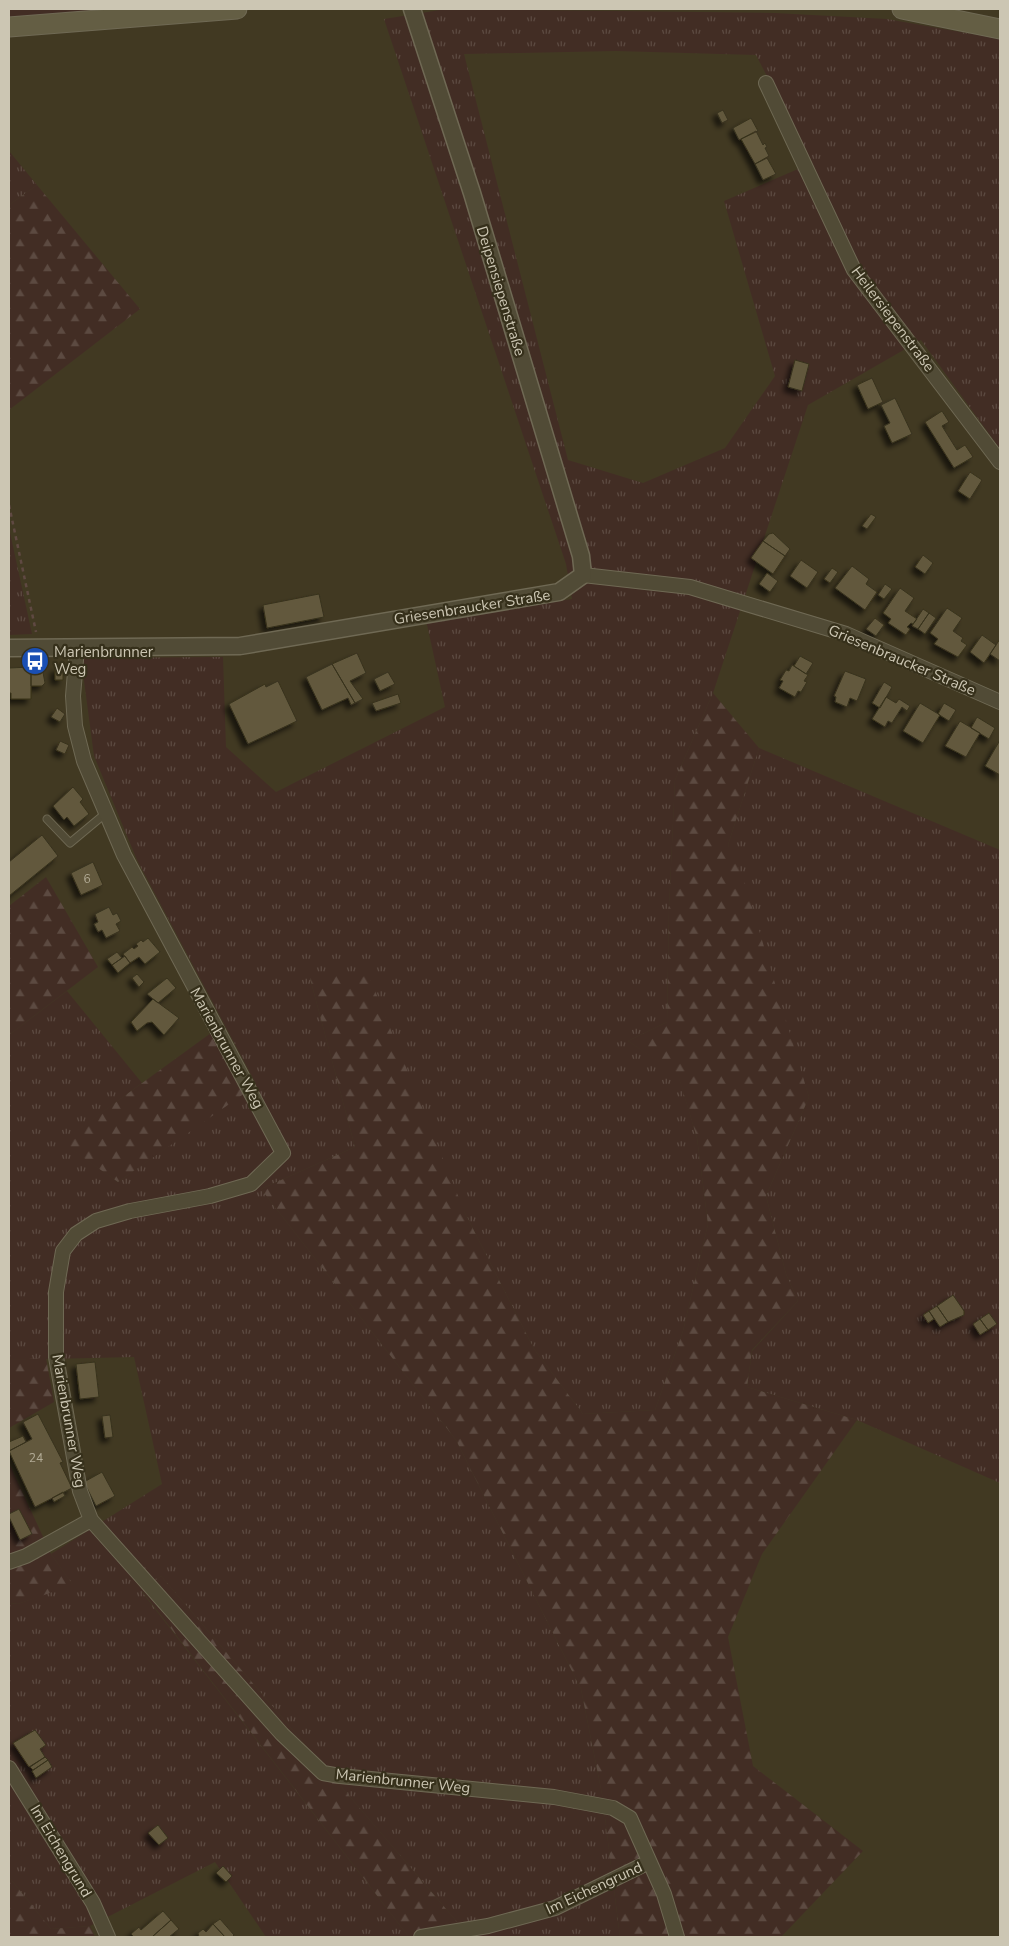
<svg xmlns="http://www.w3.org/2000/svg" width="1009" height="1946" font-family="'Nunito Sans',sans-serif">
  <style>
    .grass { fill: url(#grass-tufts); fill-rule: evenodd }
    .forest { fill: url(#forest-firs) }
    .building { fill: #62593d; stroke: #38321d; filter: url(#shadow) }
    .lines { fill: none; stroke-linecap: round; stroke-linejoin: round }
    .service-casing { stroke: #6f6954; stroke-width: 9 }
    .minor-casing { stroke: #6f6954; stroke-width: 16 }
    .tertiary-casing { stroke: #6f6954; stroke-width: 19 }
    .secondary-casing { stroke: #6f6954; stroke-width: 21 }
    .path { stroke: #5f4942; stroke-width: 2.5; stroke-dasharray: 4 4; stroke-linecap: butt }
    .service { stroke: #514b36; stroke-width: 7 }
    .minor { stroke: #514b36; stroke-width: 14 }
    .tertiary { stroke: #514b36; stroke-width: 16 }
    .secondary { stroke: #645e44; stroke-width: 19 }
    .labels { text-anchor: middle; stroke-width: 4.5; stroke-linejoin: round; paint-order: stroke }
    .number-label { font-size: 12px; fill: #b2ab96 }
    .street-label { font-size: 15px; fill: #ccc6b3; stroke: #36301b }
    .poi-label { font-size: 15px; fill: #ccc6b3; stroke: #36301b; text-anchor: start }
  </style>
  <defs>
    <pattern id="grass-tufts" width="24" height="20" patternUnits="userSpaceOnUse" patternTransform="scale(1.25)"><rect width="24" height="20" fill="#422d24"/><path d="M3 7l-1-3M5 7V3M7 7l1-3M15 17l-1-3M17 17v-4M19 17l1-3" fill="none" stroke="#5c4a41"/></pattern>
    <pattern id="forest-firs" width="22" height="20" patternUnits="userSpaceOnUse" patternTransform="scale(1.25)"><rect width="22" height="20" fill="#422d24"/><path d="M5 1l3.5 6h-7zM16 11l3.5 6h-7z" fill="#5c4a41"/></pattern>
    <filter id="shadow"><feDropShadow dx="-4.5" dy="4.5" stdDeviation="2.5" flood-color="#0009"/></filter>
  </defs>
  <rect width="100%" height="100%" fill="#413922"/>
  <path class="grass" d="M9,9H124L9,18Z
    M446,9L775,13L887,19L1000,39V449L921,340L808,405L713,693L675,780L669,908L667,1022L628,1041L678,1074L697,1138L708,1224L683,1331L655,1410L583,1414L534,1349L465,1213L310,978L355,1147L261,1189L456,1440L581,1689L602,1794L620,1937H470L161,1576L142,1592L409,1937H266L215,1862L90,1926L51,1929L9,1877V1603L18,1604L72,1584L51,1554L162,1484L134,1357L9,1360V1035L67,991L142,1083L62,1142L118,1182L256,1084L137,860L94,756L81,658L223,657L226,747L276,792L445,707L426,620L572,599L566,564L384,19ZM616,51L756,55L812,163L724,201L775,376L725,448L643,483L568,460L464,54Z
    M9,151L37,185L9,205Z
    M9,528L32,634L9,635Z
    M759,748L1000,850V1483L857,1420L747,1387L752,1351L798,1301L786,1274L766,1196L809,1097L728,845Z"/>
  <path class="forest" d="M37,185L140,309L9,410V205Z
    M713,693L759,748L728,845L744,880L809,1097L766,1196L786,1274L798,1301L752,1350L747,1387L857,1420L762,1554L728,1637L753,1766L863,1851L781,1937H620L602,1794L581,1689L456,1440L261,1189L355,1147L310,978L367,971L465,1213L534,1349L583,1414L655,1410L683,1331L708,1224L697,1138L678,1075L628,1041L667,1022L669,908L675,780Z
    M46,877L98,967L9,1035V906Z
    M211,1033L245,1093L118,1182L61,1142Z
    M46,1358L54,1402L9,1428V1360Z
    M9,1463L51,1554L73,1585L18,1604L9,1603Z
    M161,1576L470,1937H409L142,1591Z
    M9,1877L51,1929L90,1926L95,1937H9Z"/>
  <path class="building" d="M723,110L728,120L722,123L717,113Z
    M751,118L758,131L739,140L733,128Z
    M756,131L763,145L765,143L767,147L765,148L769,156L755,164L741,139Z
    M767,158L776,174L763,180L755,164Z
    M795,360L809,364L802,391L788,387Z
    M872,378L883,402L868,409L857,385Z
    M895,398L912,434L892,443L884,426L890,423L881,405Z
    M942,411L949,422L942,426L957,450L965,445L973,457L954,468L925,422Z
    M970,472L982,480L970,499L958,491Z
    M871,514L876,517L867,529L862,526Z
    M773,533L790,549L785,556L763,541L769,534Z
    M763,541L785,556L773,574L751,558Z
    M923,555L933,563L925,574L915,567Z
    M801,560L818,572L807,588L790,576Z
    M852,566L869,579L866,584L877,592L865,610L835,588Z
    M832,568L838,572L830,583L824,579Z
    M767,573L778,581L770,592L759,584Z
    M885,584L892,589L884,599L878,595Z
    M900,588L914,598L905,611L917,619L913,624L911,623L907,627L910,629L906,635L888,623L891,619L883,613Z
    M319,594L324,617L267,628L263,605Z
    M947,608L962,618L953,631L963,638L961,641L967,645L958,657L934,644L938,639L930,633Z
    M923,609L929,613L918,629L912,626Z
    M929,613L936,618L925,634L918,629Z
    M875,618L884,625L876,636L866,629Z
    M982,635L996,645L984,663L970,652Z
    M1000,639V661L990,654Z
    M357,653L366,673L350,681L363,699L355,703L332,664Z
    M800,656L813,663L806,674L794,666Z
    M332,664L355,703L351,705L348,698L322,710L306,677Z
    M792,665L808,675L804,681L807,682L801,692L798,691L795,697L779,688L783,681L780,680L786,670L789,671Z
    M31,667V699H11V693H9V668Z
    M31,667H42L45,683L42,686H31Z
    M55,668H63V680H55Z
    M845,671L866,679L857,701L850,698L847,707L835,702L836,697L834,696Z
    M388,672L395,684L380,691L374,679Z
    M278,681L297,721L248,744L229,704L265,684L266,687Z
    M884,682L892,687L880,708L872,703Z
    M398,694L401,703L376,711L372,703Z
    M886,697L896,703L899,699L910,706L907,711L902,707L892,723L888,721L885,727L872,719Z
    M920,703L940,715L923,743L903,731Z
    M944,703L956,710L949,721L938,714Z
    M57,708L65,714L60,722L51,717Z
    M977,717L995,728L989,739L971,728Z
    M960,721L980,733L966,757L945,746Z
    M1000,740V775L985,766Z
    M60,741L69,745L65,754L56,750Z
    M73,787L83,799L80,802L89,814L74,826L67,817L64,820L53,806Z
    M42,835L58,856L9,896V862Z
    M93,862L103,885L81,895L71,873Z
    M109,907L113,915L117,913L121,921L116,924L120,931L106,938L102,930L98,932L94,924L98,922L95,914Z
    M148,938L160,952L145,964L139,957L130,963L123,954L132,947L134,949L138,946L136,944L141,940L143,942Z
    M117,952L122,958L112,965L107,959Z
    M125,956L130,963L118,973L112,965Z
    M137,974L144,982L139,987L132,978Z
    M167,978L176,988L158,1003L147,994Z
    M153,999L179,1018L164,1035L152,1022L147,1023L137,1031L131,1022Z
    M953,1295L964,1311V1315L948,1322L937,1306Z
    M937,1306L948,1322L940,1327L929,1311Z
    M929,1311L934,1319L928,1323L923,1315Z
    M989,1313L997,1324L988,1330L980,1319Z
    M980,1319L988,1330L980,1335L973,1324Z
    M95,1362L99,1397L80,1399L76,1364Z
    M38,1414L63,1462L60,1463L72,1488L35,1507L9,1451L32,1439L23,1422Z
    M110,1415L113,1437L105,1438L102,1416Z
    M23,1436L26,1442L9,1451V1442Z
    M102,1472L115,1496L96,1506L84,1482Z
    M63,1492L65,1496L54,1502L52,1498Z
    M19,1509L32,1534L20,1540L9,1517V1514Z
    M35,1730L46,1745L40,1749L45,1757L29,1767L13,1743Z
    M45,1757L48,1760L33,1770L30,1767Z
    M48,1760L52,1767L36,1778L32,1771Z
    M158,1825L168,1838L159,1845L148,1833Z
    M223,1866L232,1876L226,1882L216,1873Z
    M163,1911L171,1920L152,1937H134L131,1934L139,1927L141,1930Z
    M220,1919L234,1935L232,1937H225L213,1924Z
    M171,1920L179,1929L169,1937H152Z
    M213,1924L225,1937H199L198,1933L203,1929L206,1932Z"/>
  <g class="lines">
    <g class="service-casing">
      <path id="service" d="M47,819L70,843L106,813"/>
    </g>
    <g class="minor-casing">
      <path id="minor" d="M766,83L854,270L1000,462
        M583,575L690,587L846,634L1000,702
        M77,648L73,696L75,726L84,761L124,855L283,1153L251,1184L210,1196L130,1211L96,1221L76,1234L63,1251L56,1292V1357L80,1491L91,1520L282,1734L323,1773L340,1776L554,1797L613,1808L630,1818L664,1894L677,1937
        M9,1562L26,1556L91,1520
        M9,1768L93,1903L108,1937
        M421,1937L488,1926L555,1908L649,1862"/>
    </g>
    <g class="tertiary-casing">
      <path id="tertiary" d="M9,648L240,646L559,592L583,575L581,556L472,193L412,9"/>
    </g>
    <g class="secondary-casing">
      <path id="secondary" d="M902,9L1000,29
        M9,27L237,9"/>
    </g>
    <path class="path" d="M9,505L36,632"/>
    <use href="#service" class="service"/>
    <use href="#minor" class="minor"/>
    <use href="#tertiary" class="tertiary"/>
    <use href="#secondary" class="secondary"/>
  </g>
  <defs>
    <g id="bus-disc" transform="scale(1.4375)"><circle r="9.5" fill="#1a4fb4" stroke="#36301b"/><path d="M-5-6H5V4H4V6H2V4H-2V6H-4V4H-5ZM-3.5-4V0h7V-4ZM-3.5 1.2v1.5H-2V1.2ZM2 1.2v1.5H3.5V1.2Z" fill="#fff"/></g>
  </defs>
  <g fill-rule="evenodd">
    <use href="#bus-disc" x="35" y="661"/>
  </g>
  <g class="labels">
    <g class="number-label">
      <text x="87" y="883">6</text>
      <text x="36" y="1462">24</text>
    </g>
    <g class="street-label">
      <text transform="translate(501 291) rotate(73)" y="5">Deipensiepenstraße</text>
      <text transform="translate(893 319) rotate(53)" y="5">Heilersiepenstraße</text>
      <text transform="translate(472 607) rotate(-9)" y="5">Griesenbraucker Straße</text>
      <text transform="translate(902 660) rotate(23)" y="5">Griesenbraucker Straße</text>
      <text transform="translate(227 1048) rotate(61)" y="5">Marienbrunner Weg</text>
      <text transform="translate(69 1421) rotate(80)" y="5">Marienbrunner Weg</text>
      <text transform="translate(403 1781) rotate(6)" y="5">Marienbrunner Weg</text>
      <text transform="translate(61 1851) rotate(59)" y="5">Im Eichengrund</text>
      <text transform="translate(594 1888) rotate(-25)" y="5">Im Eichengrund</text>
    </g>
    <g class="poi-label">
      <text x="54" y="657">Marienbrunner<tspan x="54" dy="17">Weg</tspan></text>
    </g>
  </g>
  <rect width="1009" height="1946" fill="none" stroke="#ccc6b3" stroke-width="20"/>
</svg>
